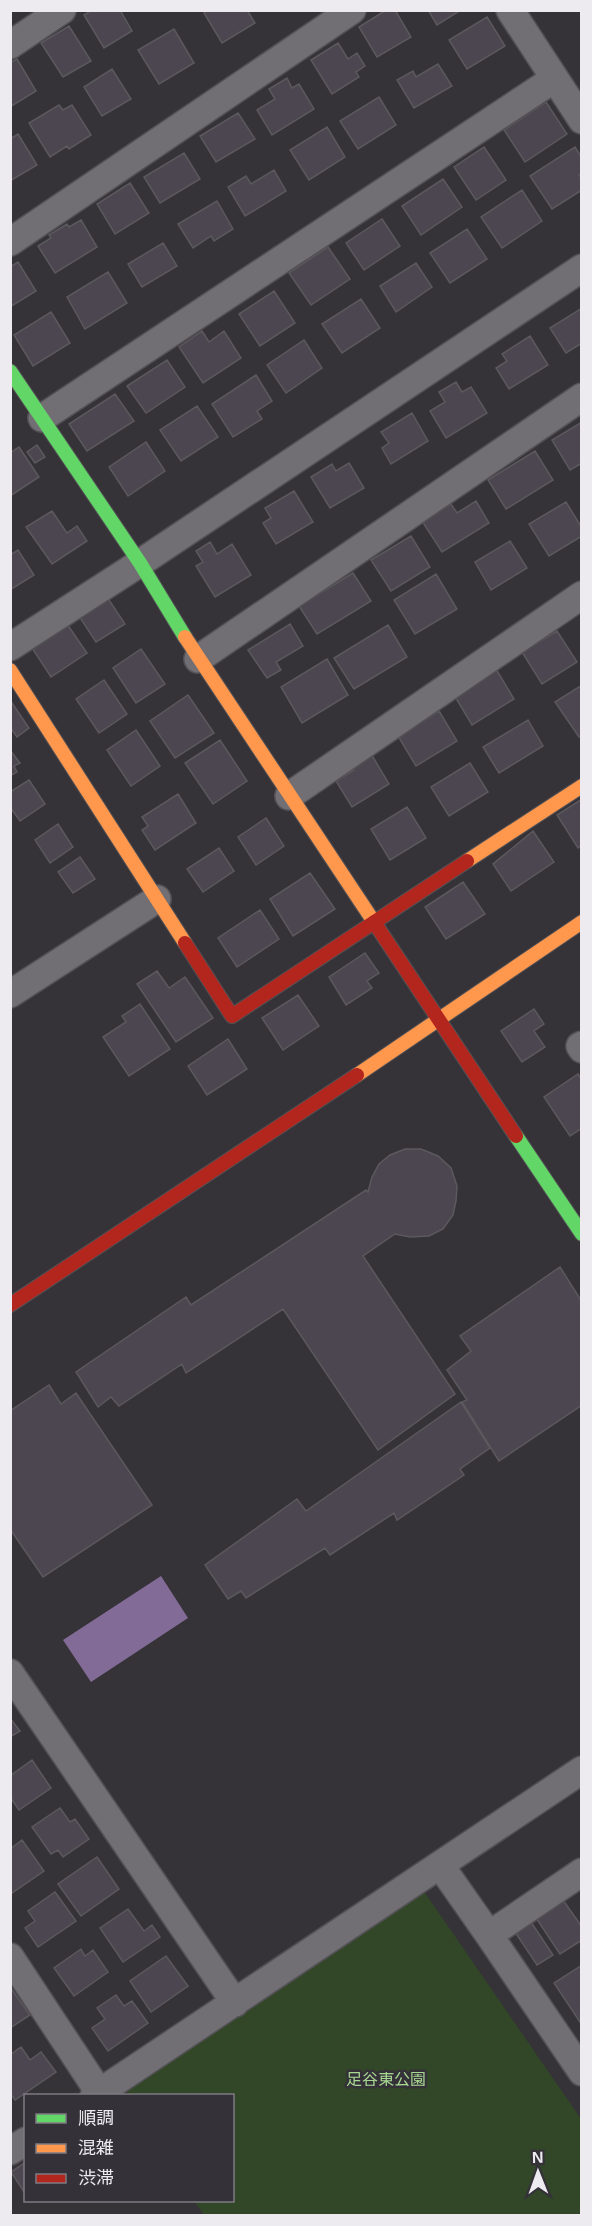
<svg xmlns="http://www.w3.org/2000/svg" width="592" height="2226" font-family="Arial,'Noto Sans JP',sans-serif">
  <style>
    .green { fill: #324728 }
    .water { fill: #836b97 }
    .building { fill: #4c4650; stroke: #5b595d; stroke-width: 1.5 }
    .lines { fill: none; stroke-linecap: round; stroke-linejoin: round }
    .street-casing { stroke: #535155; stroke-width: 30 }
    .fast-casing { stroke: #535155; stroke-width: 16 }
    .slow-casing { stroke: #535155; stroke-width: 16 }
    .jam-casing { stroke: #535155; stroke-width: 16 }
    .street { stroke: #716f73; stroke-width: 27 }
    .fast { stroke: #63d668; stroke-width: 14 }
    .slow { stroke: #ff974d; stroke-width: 14 }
    .jam { stroke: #b3261e; stroke-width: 14 }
    .labels { text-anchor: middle; stroke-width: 5; stroke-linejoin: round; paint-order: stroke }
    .park-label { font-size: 16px; fill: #a7d891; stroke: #353139 }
  </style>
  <rect width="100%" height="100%" fill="#353337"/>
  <path class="green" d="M423,1890L581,2119V2215H204L194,2201L232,2200V2096L129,2095L125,2090Z"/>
  <path class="water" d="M161,1576L188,1618L91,1682L63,1640Z"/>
  <path class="building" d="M92,10H120L132,31L104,48L84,15Z
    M208,10H247L255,23L222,43L204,13Z
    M386,10H395L411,37L377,57L359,27Z
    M428,10H461L437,25Z
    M487,17L505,46L467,69L449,40Z
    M69,26L91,61L63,77L41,43Z
    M174,29L194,63L159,84L138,50Z
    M338,43L348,59L357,53L365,66L356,72L359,77L332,94L311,60Z
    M17,59L36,91L10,107V63Z
    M438,64L452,86L414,108L397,80L413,71L416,77Z
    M112,69L131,99L102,116L84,87Z
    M287,78L292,88L299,84L314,109L272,135L257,110L275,99L269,89Z
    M379,97L396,125L358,149L340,121Z
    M546,102L567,134L525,162L504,130Z
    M59,105L63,110L72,105L91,135L69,149L67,146L50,157L29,123Z
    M238,113L255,139L216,162L200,136Z
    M327,127L345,157L309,180L290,150Z
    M18,134L37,165L10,181V139Z
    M484,147L506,180L476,200L454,167Z
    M575,147L582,158V173L579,175L582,179V190L552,209L530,176Z
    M184,153L200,179L160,203L144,177Z
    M274,170L286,191L245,216L228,187L246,176L251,184Z
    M443,179L462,207L421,235L402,206Z
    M130,183L149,213L115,234L97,204Z
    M522,190L542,221L502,248L481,217Z
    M217,201L233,229L214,241L211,236L193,248L178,224Z
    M382,219L400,246L364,270L346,243Z
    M81,220L97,247L55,273L38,246L51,238L49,235L67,224L69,227Z
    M467,229L487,259L450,283L430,253Z
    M163,243L177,266L142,287L128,264Z
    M328,247L350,279L311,305L289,273Z
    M18,262L36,291L10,307V267Z
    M416,263L432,287L396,312L380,286Z
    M108,272L127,303L85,329L67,297Z
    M274,291L295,323L260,346L239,314Z
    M361,299L380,328L342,353L322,324Z
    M582,308V343L566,353L550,328Z
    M51,312L70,343L33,366L14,335Z
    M202,331L209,342L224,331L241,358L203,383L179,347Z
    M530,336L548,365L509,389L496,368L507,361L502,354Z
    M304,340L322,368L286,393L267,365Z
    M167,360L185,387L146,413L127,386Z
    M256,375L272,401L257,411L262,419L233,437L212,404Z
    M456,382L462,392L471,387L487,413L446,438L430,411L445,402L439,392Z
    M115,394L134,421L87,451L69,424Z
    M197,406L218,437L181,461L160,430Z
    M412,413L428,441L391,464L382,448L389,443L381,432Z
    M582,422V463L570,470L552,440Z
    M146,442L165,471L128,496L109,467Z
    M37,445L45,457L35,463L27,452Z
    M19,447L39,477L10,496V453Z
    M535,451L553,480L506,509L488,480Z
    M349,463L364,488L330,508L311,477L332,464L336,471Z
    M294,491L313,522L276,544L263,523L271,518L265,508Z
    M476,501L489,523L442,552L422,521L451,504L457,513Z
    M566,502L582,528V536L549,556L529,524Z
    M52,511L67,533L77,526L87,541L52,564L26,527Z
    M411,536L430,567L391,591L371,560Z
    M510,541L527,568L491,590L475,562Z
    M210,542L217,554L232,544L251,575L215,597L196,566L203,562L196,551Z
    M18,550L34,575L10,590V555Z
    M353,573L371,601L317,634L299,606Z
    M436,574L457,609L415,634L394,600Z
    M105,594L125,624L96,642L77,613Z
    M65,621L87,653L51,677L32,648Z
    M290,624L303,646L276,662L281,670L267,678L248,650Z
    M388,625L407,657L354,689L334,658Z
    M557,631L577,662L542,684L522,652Z
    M141,649L165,684L136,703L113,668Z
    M327,659L348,695L302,723L281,687Z
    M496,669L514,699L472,725L454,695Z
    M104,680L127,714L99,733L76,699Z
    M582,685V735L579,737L555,702Z
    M188,695L214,733L175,758L150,721Z
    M10,700L29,728L17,737L10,727Z
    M439,711L457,741L416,766L398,736Z
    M528,720L543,746L499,773L483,747Z
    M136,730L160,766L131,786L107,750Z
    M220,740L247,781L213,804L185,763Z
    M10,750L20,763L14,766L17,772L10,776Z
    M370,752L389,784L352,807L336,781L354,770L350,764Z
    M470,763L488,792L449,816L431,787Z
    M29,780L45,804L20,821L10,807V792Z
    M178,794L196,823L155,850L142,830L148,826L142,817Z
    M582,799V845L578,848L557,815Z
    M407,807L426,838L390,860L371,829Z
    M266,818L284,846L256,865L238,837Z
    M58,824L73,847L50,863L35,840Z
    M533,831L554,862L511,891L493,864Z
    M219,848L234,871L203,892L187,869Z
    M80,857L95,879L73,893L58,872Z
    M310,873L335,909L293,936L270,899Z
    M463,882L485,914L446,939L425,907Z
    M260,910L279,939L237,967L218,938Z
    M365,953L379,973L367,981L372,988L346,1005L329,977Z
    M157,971L169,988L185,977L213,1018L176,1042L137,984Z
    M298,995L319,1026L283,1050L262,1018Z
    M140,1004L170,1049L129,1076L103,1037L126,1022L122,1016Z
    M534,1009L544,1024L534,1031L545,1047L522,1062L501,1031Z
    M228,1039L247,1069L207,1095L188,1066Z
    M578,1074L582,1080V1128L570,1136L544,1097Z
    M405,1149H421L438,1156L451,1168L457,1186L456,1201L453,1215L443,1229L429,1236L410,1237L395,1234L363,1256L455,1394L378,1450L283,1309L186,1373L182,1364L119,1406L111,1397L98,1407L76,1372L186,1297L191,1305L366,1190L368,1192L372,1177L379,1164L390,1155Z
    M560,1267L582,1302V1405L499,1461L462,1402L467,1400L447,1370L471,1351L460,1336Z
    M49,1385L61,1404L76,1393L152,1505L43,1577L10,1529V1411Z
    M461,1402L490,1448L460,1469L464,1475L397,1520L394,1513L330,1555L325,1548L246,1598L241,1591L228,1599L205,1565L297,1499L306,1511Z
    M10,1718L20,1731L10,1737Z
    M32,1760L51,1788L19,1810L10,1797V1776Z
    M60,1808L70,1822L75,1819L89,1839L63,1857L58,1850L51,1854L32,1827Z
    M22,1840L44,1871L12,1893L10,1891V1849Z
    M97,1857L119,1889L81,1916L58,1884Z
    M55,1892L76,1921L38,1947L25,1928L35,1921L28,1911Z
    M563,1900L582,1927V1940L560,1954L536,1918Z
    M128,1909L144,1931L152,1925L160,1937L123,1962L100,1928Z
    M531,1922L553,1955L537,1965L515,1932Z
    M81,1949L85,1956L93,1950L108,1972L74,1996L54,1968Z
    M166,1956L188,1986L151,2012L130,1981Z
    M582,1965V2025L554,1983Z
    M10,1987L30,2015L10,2028Z
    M116,1995L124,2006L132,2001L148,2023L108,2051L92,2028L105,2019L97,2008Z
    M21,2047L30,2060L41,2052L56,2072L15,2100L10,2093V2055Z
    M26,2162V2195L11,2172Z"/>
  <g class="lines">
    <g class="street-casing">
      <path id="street" d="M510,10L582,120
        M10,45L62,10
        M10,242L352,10
        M42,418L554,79
        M10,647L140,563L582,268
        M198,659L582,397
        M289,796L582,595
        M10,994L157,899
        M582,1045L580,1046L582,1049
        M10,1673L235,2003
        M440,1865L489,1935L582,2072
        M489,1935L582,1872
        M10,1957L99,2092
        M94,2096L582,1770
        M10,2151L26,2141"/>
    </g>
    <g class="fast-casing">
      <path id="fast" d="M10,371L140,563L185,637
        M516,1136L582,1234"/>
    </g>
    <g class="slow-casing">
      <path id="slow" d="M185,637L374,922
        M10,670L185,943
        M467,861L582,786
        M357,1075L582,922"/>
    </g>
    <g class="jam-casing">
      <path id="jam" d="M374,922L516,1136
        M185,943L232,1016L467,861
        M10,1305L357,1075"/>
    </g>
    <use href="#street" class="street"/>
    <use href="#fast" class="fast"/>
    <use href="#slow" class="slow"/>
    <use href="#jam" class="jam"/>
  </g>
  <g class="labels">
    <g class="park-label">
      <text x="386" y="2085">足谷東公園</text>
    </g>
  </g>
  <rect width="592" height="2226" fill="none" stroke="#edeaf0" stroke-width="24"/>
  <rect x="24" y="2094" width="210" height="108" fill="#353139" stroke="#7f7b82" stroke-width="1.5"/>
  <rect x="36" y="2114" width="30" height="9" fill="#63d668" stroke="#7f7b82" stroke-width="1.5"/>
  <text x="78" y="2124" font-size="18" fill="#edeaf0">順調</text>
  <rect x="36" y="2144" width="30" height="9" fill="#ff974d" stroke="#7f7b82" stroke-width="1.5"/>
  <text x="78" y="2154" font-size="18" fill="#edeaf0">混雑</text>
  <rect x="36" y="2174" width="30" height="9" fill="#b3261e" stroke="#7f7b82" stroke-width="1.5"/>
  <text x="78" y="2184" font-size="18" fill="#edeaf0">渋滞</text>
  <g transform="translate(538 2172) rotate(359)" stroke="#353139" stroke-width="4.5" paint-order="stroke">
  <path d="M0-4.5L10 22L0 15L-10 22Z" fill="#edeaf0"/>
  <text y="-9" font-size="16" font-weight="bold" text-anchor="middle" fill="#edeaf0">N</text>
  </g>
</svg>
